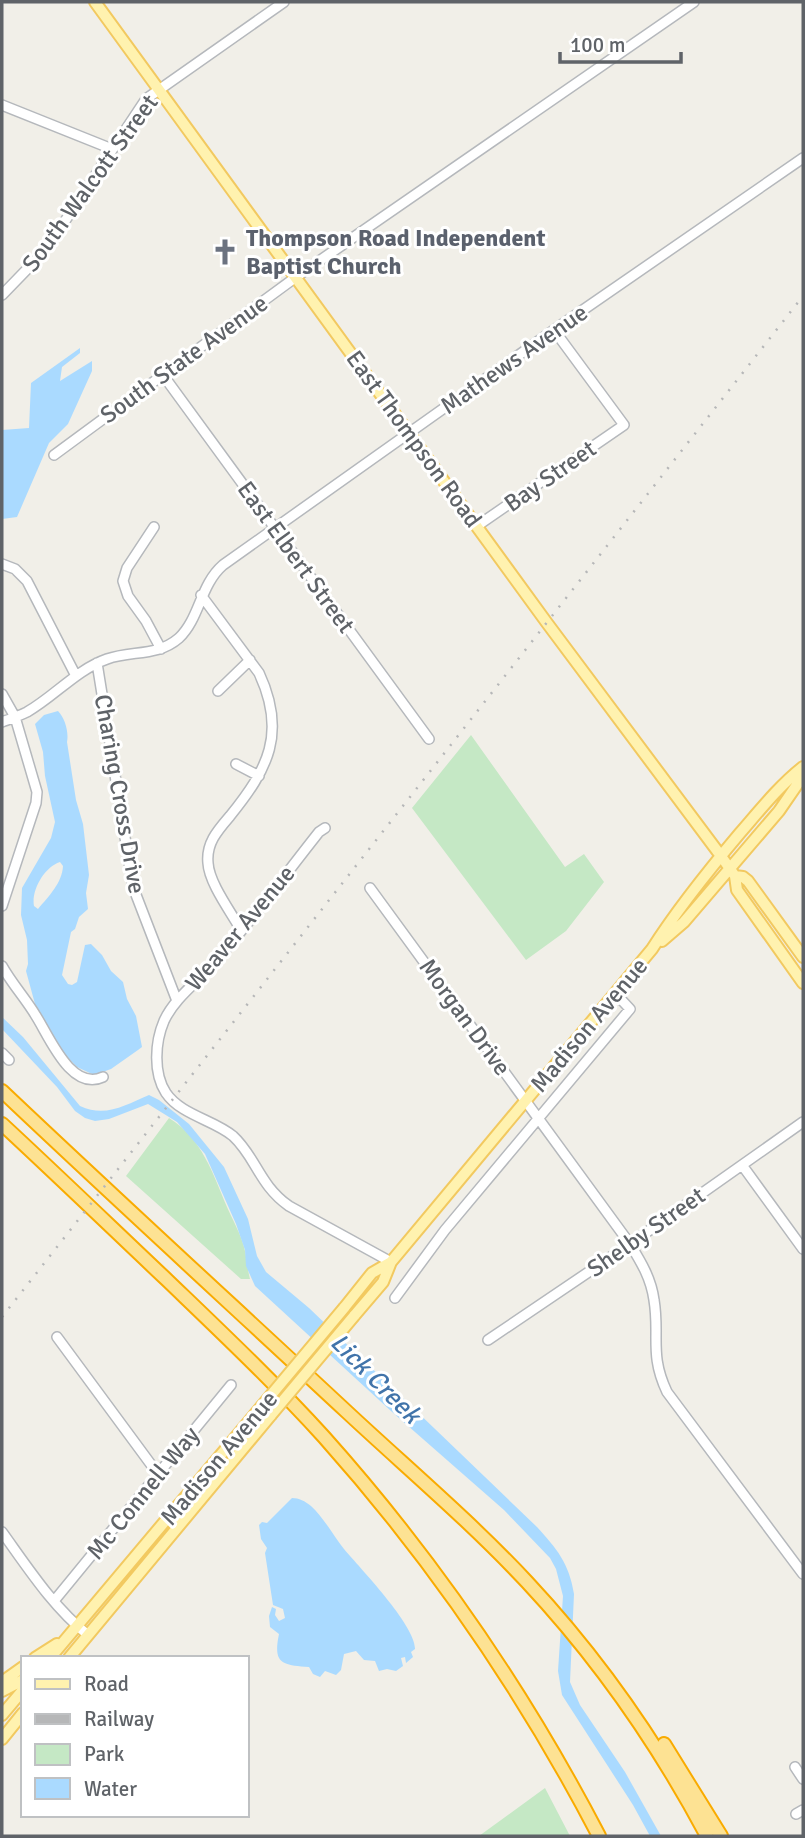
<svg xmlns="http://www.w3.org/2000/svg" width="805" height="1838" font-family="Signika,sans-serif">
  <style>
    .green { fill: #c5e8c5 }
    .water { fill: #aadaff; fill-rule: evenodd }
    .lines { fill: none; stroke-linecap: round; stroke-linejoin: round }
    .minor-casing { stroke: #b5b8bc; stroke-width: 12 }
    .major-casing { stroke: #f2c960; stroke-width: 14 }
    .highway-casing { stroke: #f9ab00; stroke-width: 16 }
    .minor { stroke: #fff; stroke-width: 9 }
    .major { stroke: #fff2af; stroke-width: 10 }
    .highway { stroke: #fde293; stroke-width: 12 }
    .rail { stroke: #b6b7b8; stroke-width: 2.5; stroke-dasharray: 2 9; stroke-linecap: butt }
    .major-bridge-casing { stroke: #f2c960; stroke-width: 14; stroke-linecap: butt }
    .major-bridge { stroke: #fff2af; stroke-width: 10 }
    .labels { text-anchor: middle; stroke-width: 6; stroke-linejoin: round; paint-order: stroke }
    .street-label { font-size: 24px; fill: #5f6368; stroke: #fff }
    .worship-label { font-size: 24px; font-weight: bold; fill: #5b616d; stroke: #fff; text-anchor: start }
    .water-label { font-size: 26px; font-style: italic; fill: #4174aa; stroke: #fff }
  </style>
  <rect width="100%" height="100%" fill="#f1efe8"/>
  <path class="green" d="M471,735L565,867L584,854L604,882L566,931L526,960L412,808Z
    M169,1118C202,1138 213,1174 227,1207C233,1221 240,1232 244,1247C247,1257 247,1268 250,1279H241L126,1176Z
    M545,1788L570,1836H479Z"/>
  <path class="water" d="M80,348V353L62,367L60,381L92,361V371L68,424L49,443L17,517L2,519V430L29,428L31,383Z
    M58,711C65,718 69,732 67,742L76,800L83,824L89,875L86,893L88,909L79,917L75,929L71,932L62,975L68,984L72,985L77,982L85,945L91,944L102,955L111,971L123,982L127,999L136,1016L142,1047L138,1050L111,1069L94,1075L77,1067L58,1048L35,1004L26,971L28,964L27,940L21,915L22,888L51,838L55,822L45,776L43,752L35,724L44,715ZM60,862L63,866C62,883 49,896 38,909L34,906C31,891 44,867 60,862Z
    M2,1017L23,1037L80,1106C106,1118 125,1105 149,1095L159,1100L189,1124L224,1167L248,1219L257,1256L266,1272L309,1308L537,1527C557,1549 569,1563 574,1594L570,1682L580,1705L625,1772L661,1836H650L633,1805L562,1695L558,1671L563,1596L556,1569L550,1558L504,1510L391,1411L255,1286L246,1266L245,1250L236,1224L205,1154L177,1122L148,1104L109,1119L95,1121L85,1118L75,1111L57,1087L2,1029Z
    M292,1498C299,1498 305,1501 311,1506C324,1518 333,1535 344,1549C360,1568 416,1626 415,1649L411,1652L413,1657L406,1663L405,1657L401,1658L403,1666L396,1671L387,1669L379,1671L375,1661L364,1660L356,1651L344,1654L341,1670L336,1675L325,1671L320,1677L313,1674L309,1667C281,1665 273,1663 279,1634L270,1627L269,1616L272,1607L276,1609L275,1615L279,1621L285,1618L283,1609L273,1605L265,1553L267,1548L261,1539L259,1525L262,1522L267,1523Z"/>
  <g class="lines">
    <g class="minor-casing">
      <path id="minor" d="M2,105L112,149
        M2,295L34,262L53,239L146,99L284,2
        M163,375L429,739
        M54,455L296,277L694,2
        M477,526L624,425L554,330
        M154,527L127,568L123,581L128,596L146,621L161,649
        M2,564L15,569L27,581L76,676
        M201,595L259,673C287,733 268,769 230,816C218,830 206,843 208,863C209,883 231,912 241,930
        M97,663L133,887L177,1001
        M218,691L250,660
        M2,694L15,717L37,792L36,803L2,906
        M2,722C10,719 19,716 27,712C55,696 76,670 107,659C132,650 157,657 179,638C200,618 200,585 223,565L554,330L803,158
        M236,764L259,776
        M325,828L319,832C285,875 252,920 216,961C199,981 175,997 164,1021C155,1042 153,1073 166,1093C181,1115 214,1120 233,1136C256,1157 259,1185 289,1206L391,1262
        M370,888L630,1244C641,1262 651,1278 654,1300C660,1336 649,1354 667,1392L803,1574
        M2,966C12,984 26,999 36,1016C49,1036 71,1092 103,1077
        M2,1053L9,1060
        M742,1165L803,1249
        M395,1298L445,1230L630,1009L615,993
        M57,1337L158,1474
        M488,1340L630,1244L803,1122
        M2,1532C28,1568 53,1607 88,1635
        M54,1601L231,1385
        M795,1767L803,1779
        M796,1814L803,1810"/>
    </g>
    <g class="major-casing">
      <path id="major" d="M95,2L547,623L721,856L735,876L737,890L803,983
        M735,876L743,877L748,881L803,957
        M662,941L684,922L779,811L803,776
        M344,1308L372,1273L391,1262
        M354,1316L383,1282L391,1262L652,949C678,908 708,871 740,833C760,810 779,786 803,767
        M35,1658L57,1644
        M50,1658L261,1407
        M69,1658L271,1415
        M2,1682L23,1667
        M2,1691L23,1680
        M2,1715L23,1690
        M2,1739L23,1713"/>
    </g>
    <g class="highway-casing">
      <path id="highway" d="M2,1091C116,1199 232,1305 347,1412C407,1468 471,1522 527,1582C599,1659 658,1744 707,1836
        M2,1124C57,1175 112,1228 167,1280C220,1331 274,1382 324,1437C432,1558 524,1692 599,1836
        M664,1744L721,1836"/>
    </g>
    <use href="#minor" class="minor"/>
    <use href="#major" class="major"/>
    <use href="#highway" class="highway"/>
    <path class="rail" d="M2,1317L803,296"/>
    <g class="major-bridge-casing">
      <path id="major-bridge" d="M261,1407L344,1308
        M271,1415L354,1316"/>
    </g>
    <use href="#major-bridge" class="major-bridge"/>
  </g>
  <defs>
    <g id="church-bare" transform="scale(2.1)"><path d="M-1.2-6h2.4v3.5h3.3v2.4h-3.3V6h-2.4V-.1h-3.3v-2.4h3.3Z" fill="#6b7280" stroke="#fff" stroke-width="2.5" paint-order="stroke"/></g>
  </defs>
  <g fill-rule="evenodd">
    <use href="#church-bare" x="225" y="252"/>
  </g>
  <g class="labels">
    <g class="street-label">
      <text transform="translate(90 183) rotate(-54)" y="8">South Walcott Street</text>
      <text transform="translate(184 359) rotate(-36)" y="8">South State Avenue</text>
      <text transform="translate(514 359) rotate(-35)" y="8">Mathews Avenue</text>
      <text transform="translate(414 439) rotate(54)" y="8">East Thompson Road</text>
      <text transform="translate(550 476) rotate(-35)" y="8">Bay Street</text>
      <text transform="translate(296 557) rotate(54)" y="8">East Elbert Street</text>
      <text transform="translate(120 794) rotate(80)" y="8">Charing Cross Drive</text>
      <text transform="translate(240 928) rotate(-50)" y="8">Weaver Avenue</text>
      <text transform="translate(465 1017) rotate(54)" y="8">Morgan Drive</text>
      <text transform="translate(589 1025) rotate(-50)" y="8">Madison Avenue</text>
      <text transform="translate(646 1232) rotate(-35)" y="8">Shelby Street</text>
      <text transform="translate(219 1458) rotate(-50)" y="8">Madison Avenue</text>
      <text transform="translate(143 1493) rotate(-51)" y="8">Mc Connell Way</text>
    </g>
    <g class="worship-label">
      <text x="246" y="246">Thompson Road Independent<tspan x="246" dy="28">Baptist Church</tspan></text>
    </g>
    <g class="water-label">
      <text transform="translate(376 1378) rotate(45)" y="9">Lick Creek</text>
    </g>
  </g>
  <rect width="805" height="1838" fill="none" stroke="#5f6368" stroke-width="7"/>
  <rect x="21" y="1656" width="228" height="161" fill="#ffffff" stroke="#bfc1c3" stroke-width="2"/>
  <rect x="35" y="1679" width="35" height="10" fill="#fff2af" stroke="#bfc1c3" stroke-width="2"/>
  <text x="84" y="1691" font-size="21" fill="#5f6368">Road</text>
  <rect x="35" y="1714" width="35" height="10" fill="#b6b7b8" stroke="#bfc1c3" stroke-width="2"/>
  <text x="84" y="1726" font-size="21" fill="#5f6368">Railway</text>
  <rect x="35" y="1744" width="35" height="21" fill="#c5e8c5" stroke="#bfc1c3" stroke-width="2"/>
  <text x="84" y="1761" font-size="21" fill="#5f6368">Park</text>
  <rect x="35" y="1778" width="35" height="21" fill="#aadaff" stroke="#bfc1c3" stroke-width="2"/>
  <text x="84" y="1796" font-size="21" fill="#5f6368">Water</text>
  <path d="M560 52v10h121v-10" fill="none" stroke="#5f6368" stroke-width="3.5"/>
  <text x="570" y="52" font-size="21" fill="#5f6368" stroke="#ffffff" stroke-width="5" paint-order="stroke">100 m</text>
</svg>
